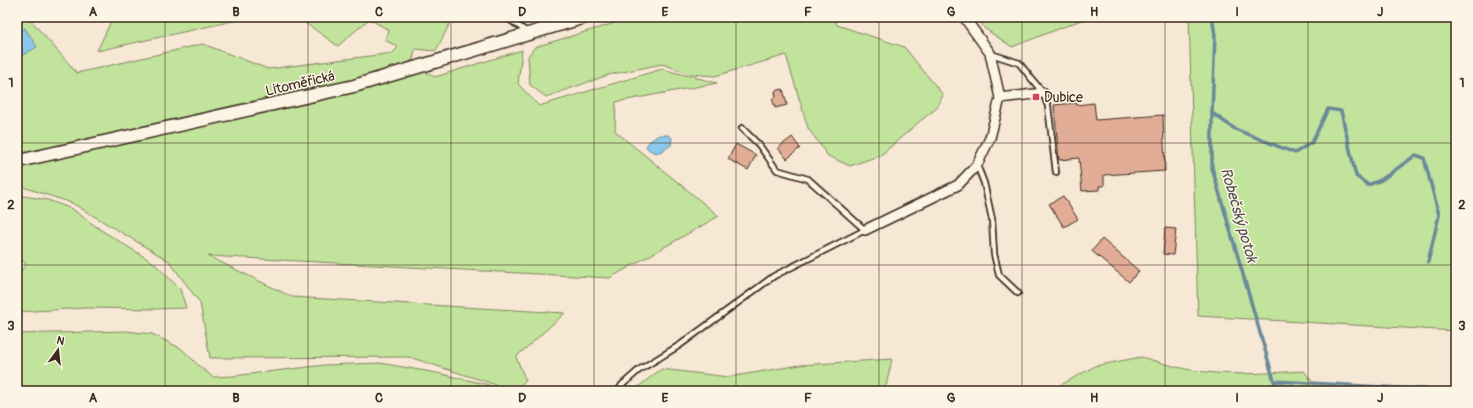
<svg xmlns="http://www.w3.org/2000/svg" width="1473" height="408" font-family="Pangolin,sans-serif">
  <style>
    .green { fill: #c1e39c; stroke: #7e865d }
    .water { fill: #8ac9eb; stroke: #6a8999 }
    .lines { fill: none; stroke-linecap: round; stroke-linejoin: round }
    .stream { stroke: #6a8999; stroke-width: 3.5 }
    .building { fill: #e2ad97; stroke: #3b2a1e }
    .service-casing { stroke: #3b2a1e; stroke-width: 8 }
    .minor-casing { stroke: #3b2a1e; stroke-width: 12 }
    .tertiary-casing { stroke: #3b2a1e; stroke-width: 15 }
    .service { stroke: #fcf5e5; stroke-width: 4.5 }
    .minor { stroke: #fcf5e5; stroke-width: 9 }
    .tertiary { stroke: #fcf5e5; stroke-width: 12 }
    .grid { fill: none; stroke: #3b2a1e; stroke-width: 1; stroke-opacity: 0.55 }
    .poi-dot { fill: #d1495b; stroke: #fcf5e5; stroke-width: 1.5 }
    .labels { text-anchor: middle; stroke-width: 3; stroke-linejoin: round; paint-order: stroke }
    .street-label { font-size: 14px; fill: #3b2a1e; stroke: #fcf5e5 }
    .poi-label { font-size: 14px; fill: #3b2a1e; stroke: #fcf5e5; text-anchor: start }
    .water-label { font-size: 15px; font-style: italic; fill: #4f5251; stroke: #fcf5e5 }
    .neatline { fill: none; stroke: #3b2a1e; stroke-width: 1.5 }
    .grid-label { font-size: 13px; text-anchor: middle; font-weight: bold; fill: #3b2a1e }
  </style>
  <rect width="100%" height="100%" fill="#f7e7d5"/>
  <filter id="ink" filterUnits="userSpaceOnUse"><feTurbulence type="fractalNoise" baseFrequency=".025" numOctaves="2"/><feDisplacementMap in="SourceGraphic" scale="8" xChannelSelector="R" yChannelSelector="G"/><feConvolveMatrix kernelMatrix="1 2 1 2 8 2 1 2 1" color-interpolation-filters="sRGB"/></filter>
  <g filter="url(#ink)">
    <path class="green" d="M17,17H28L77,73L203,44L268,69L393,53L398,47L385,40L389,30L369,19L338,46L297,17H453L436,51L415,49L413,60L409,62L435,77L522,50L518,84L539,106L662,69L717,83L616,102L615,131L719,216L610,278L208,256L292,297L565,313L516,357L526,381L512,390L409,357L210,358L200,303L169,261L72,203L17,185Z
      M113,17H251L97,51Z
      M635,17H833L837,25L904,47L943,95L937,108L920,121L881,155L850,166L828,156L808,128L786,55L715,76L690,74L662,64L608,75L546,97L530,85L528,56L535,47Z
      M978,17H1089L1012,47L984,28Z
      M1189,17H1456V331L1198,316Z
      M17,195L48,200L72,209L101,230L154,263L180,289L186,308L155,309L85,308L17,312V269L22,270L26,264L21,259L17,260Z
      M126,331L152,334L182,349L199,366L213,377L233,376L325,365L380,363L437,373L489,385L499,391H17V334Z
      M1141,357C1156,361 1171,366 1186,369C1225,377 1265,373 1304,371L1320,391H1050L1095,366Z
      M892,359L886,386L878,391H633L661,369L729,377L800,365Z"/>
    <path class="water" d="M25,28L37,47L17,58V33Z
      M659,135H668L672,138L671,145L662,151L655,153L648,149L646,146L650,141Z"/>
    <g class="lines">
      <path class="stream" d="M1212,17L1215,35L1212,113V168L1277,391
        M1212,113L1235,129L1295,153L1312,142L1328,109L1341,111L1356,176L1368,185L1381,180L1416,155L1424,158L1439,215L1428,262
        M1274,381L1455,391"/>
    </g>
    <path class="building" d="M783,89L787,105L775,108L772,98L776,97L775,91Z
      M1076,103L1077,105L1094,103L1096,120L1163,115L1165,171L1104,175V186H1099V190L1082,191L1079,158L1059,160L1054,105Z
      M792,137L800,148L787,159L778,148Z
      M736,144L756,155L748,170L728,159Z
      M1063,196L1078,219L1064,227L1049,204Z
      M1165,228L1176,229L1173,255L1163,254Z
      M1102,239L1139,271L1129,282L1092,251Z"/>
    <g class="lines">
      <g class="service-casing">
        <path id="service" d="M506,17L527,32
          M991,54L1019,63L1043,93L1048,106L1056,172
          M977,165L984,183L992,219L994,254L999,275L1018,293
          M618,391L622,385L639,370L680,345L774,276L865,230L808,179L777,170L759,145L742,128"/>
      </g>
      <g class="minor-casing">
        <path id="minor" d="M1000,98L1043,93
          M865,230L958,185L977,165L990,138L1000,98L990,53L964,17"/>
      </g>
      <g class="tertiary-casing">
        <path id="tertiary" d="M17,160H23L354,86L585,17"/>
      </g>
      <use href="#service" class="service"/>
      <use href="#minor" class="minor"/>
      <use href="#tertiary" class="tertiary"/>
    </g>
  </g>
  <path class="grid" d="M165,17V391M308,17V391M451,17V391M594,17V391M736,17V391M879,17V391M1022,17V391M1165,17V391M1308,17V391M17,143H1456M17,265H1456"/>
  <rect class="poi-dot" x="1032" y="93" width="8" height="8" rx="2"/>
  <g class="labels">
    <g class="street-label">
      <text transform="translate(300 83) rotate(-13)" y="5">Litoměřická</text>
    </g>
    <g class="poi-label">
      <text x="1044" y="102">Dubice</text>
    </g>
    <g class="water-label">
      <text transform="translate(1239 215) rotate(74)" y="5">Robečský potok</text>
    </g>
  </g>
  <rect width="1473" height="408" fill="none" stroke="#fcf5e5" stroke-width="44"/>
  <g transform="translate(58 350) rotate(15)" stroke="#fcf5e5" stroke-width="3" paint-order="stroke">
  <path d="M0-3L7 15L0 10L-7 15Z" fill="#3b2a1e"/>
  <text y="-6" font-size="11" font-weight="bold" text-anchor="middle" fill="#3b2a1e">N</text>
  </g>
  <rect x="22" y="22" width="1429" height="364" class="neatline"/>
  <g class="grid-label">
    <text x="93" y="16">A</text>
    <text x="236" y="16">B</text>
    <text x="379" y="16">C</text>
    <text x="522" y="16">D</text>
    <text x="665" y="16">E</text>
    <text x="808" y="16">F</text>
    <text x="951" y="16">G</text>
    <text x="1094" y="16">H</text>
    <text x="1237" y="16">I</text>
    <text x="1380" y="16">J</text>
    <text x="11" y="87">1</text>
    <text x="1462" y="87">1</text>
    <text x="11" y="209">2</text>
    <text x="1462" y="209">2</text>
    <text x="11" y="330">3</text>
    <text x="1462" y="330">3</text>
    <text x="93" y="402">A</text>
    <text x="236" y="402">B</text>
    <text x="379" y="402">C</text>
    <text x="522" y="402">D</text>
    <text x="665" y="402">E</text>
    <text x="808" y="402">F</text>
    <text x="951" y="402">G</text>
    <text x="1094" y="402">H</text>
    <text x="1237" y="402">I</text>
    <text x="1380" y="402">J</text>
  </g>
</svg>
